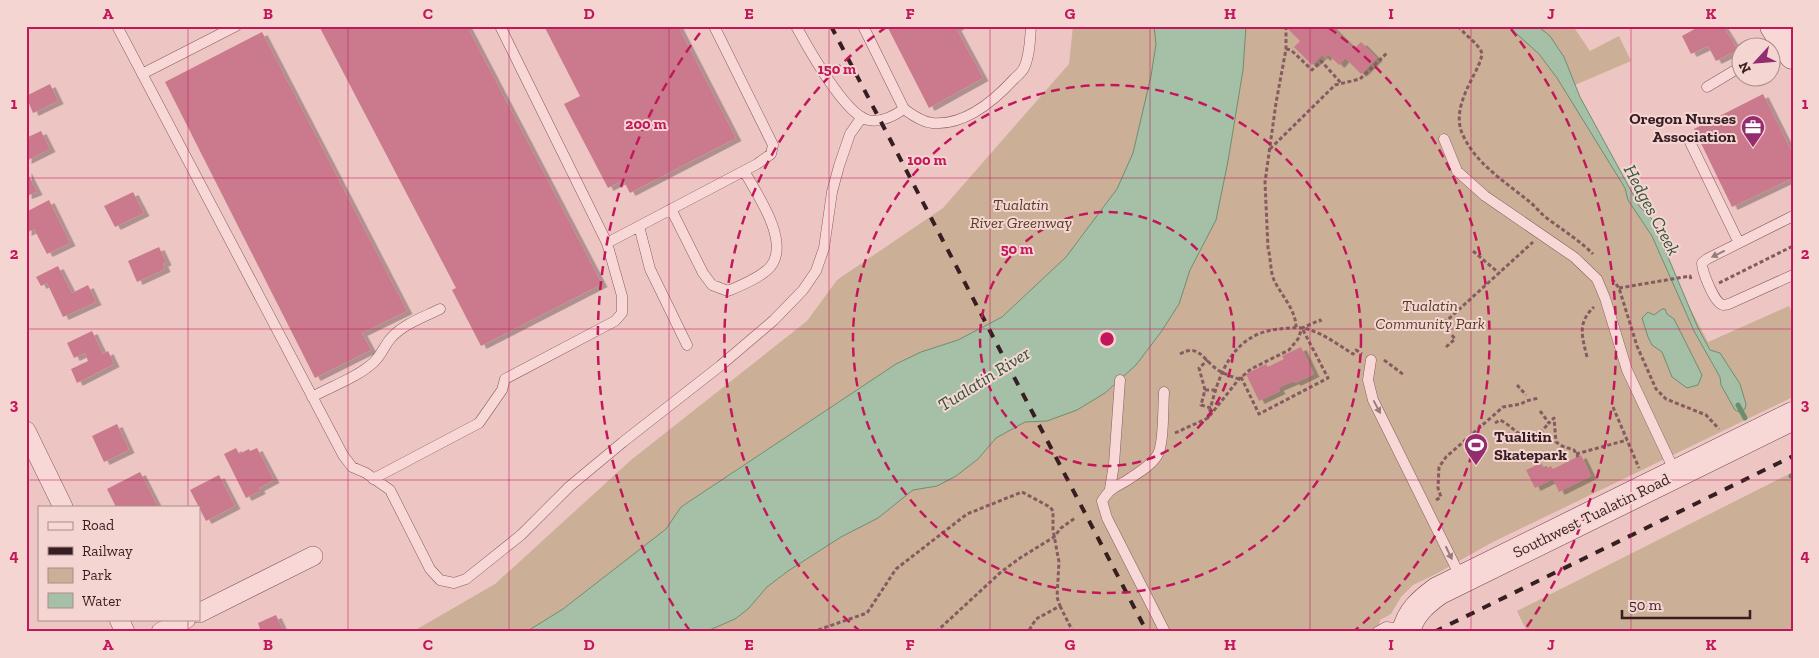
<svg xmlns="http://www.w3.org/2000/svg" width="1819" height="658" font-family="'Zilla Slab',serif">
  <style>
    .green { fill: #cbb097 }
    .water { fill: #a5c0a7; stroke: #6c8e70 }
    .lines { fill: none; stroke-linecap: round; stroke-linejoin: round }
    .stream { stroke: #6c8e70; stroke-width: 5 }
    .building { fill: #ca7a8c; filter: url(#shadow) }
    .service-casing { stroke: #875a5f; stroke-width: 11 }
    .minor-casing { stroke: #875a5f; stroke-width: 20 }
    .secondary-casing { stroke: #693d43; stroke-width: 29 }
    .path { stroke: #875a5f; stroke-width: 3; stroke-dasharray: 4 2.5; stroke-linecap: butt }
    .service { stroke: #f8d8d6; stroke-width: 10 }
    .minor { stroke: #f8d8d6; stroke-width: 19 }
    .secondary { stroke: #f8d8d6; stroke-width: 28 }
    .rail { stroke: #371e22; stroke-width: 4; stroke-dasharray: 9 9; stroke-linecap: butt }
    .oneway { fill: #987b7c }
    .grid { fill: none; stroke: #c2185b; stroke-width: 1; stroke-opacity: 0.55 }
    .ring { fill: none; stroke: #c2185b; stroke-width: 2.5; stroke-dasharray: 9 6 }
    .labels { text-anchor: middle; stroke-width: 4; stroke-linejoin: round; paint-order: stroke }
    .poi-label { font-size: 16px; font-weight: bold; fill: #371e22; stroke: #f5d5d2; text-anchor: end }
    .park-label { font-size: 16px; font-style: italic; fill: #534125; stroke: #f5d5d2 }
    .street-label { font-size: 16px; fill: #371e22; stroke: #f5d5d2 }
    .water-label { font-size: 18px; font-style: italic; fill: #2e563a; stroke: #f5d5d2 }
    .centre { fill: #c2185b; stroke: #f5d5d2; stroke-width: 2.5 }
    .ring-label { font-size: 15px; text-anchor: middle; font-weight: bold; fill: #c2185b; stroke: #f5d5d2; stroke-width: 4; stroke-linejoin: round; paint-order: stroke }
    .neatline { fill: none; stroke: #c2185b; stroke-width: 2 }
    .grid-label { font-size: 16px; text-anchor: middle; font-weight: bold; fill: #c2185b }
  </style>
  <defs>
    <filter id="shadow"><feDropShadow dx="5.5" dy="3" stdDeviation="0" flood-color="#0004"/></filter>
  </defs>
  <rect width="100%" height="100%" fill="#edc6c3"/>
  <path class="green" d="M1073,26H1154L1156,44L1151,76L1133,153L1117,189L1066,257L1002,317L958,340L921,352L896,364L681,507L666,529L563,609L526,632H412L495,584L631,460L807,321L837,280L943,208L1069,64Z
    M1246,26H1531L1610,157L1708,342L1789,306L1793,314V397L1491,543L1436,574L1413,585L1401,597L1391,614L1380,620L1378,632H705L735,619L748,609L767,587L788,571L841,537L878,518L913,490L937,486L978,459L996,438L1025,422L1047,421L1105,393L1136,365L1161,332L1179,304L1190,270L1216,220L1228,161L1243,70Z
    M1531,26H1573L1590,51L1619,36L1631,61L1575,85L1564,57L1540,28Z
    M1793,472V632H1527L1517,611Z"/>
  <path class="water" d="M1154,26H1246L1243,70L1228,161L1216,220L1190,270L1179,304L1161,332L1136,365L1105,393L1077,410L1047,421L1025,422L996,438L978,459L956,476L937,486L913,490L878,518L841,537L788,571L767,587L748,609L735,619L705,632H526L563,609L666,529L681,507L896,364L921,352L958,340L1002,317L1066,257L1117,189L1133,153L1151,76L1156,44Z
    M1508,26L1540,28L1550,36L1564,57L1580,97L1640,207L1652,219L1698,328L1710,350L1720,353L1740,384L1746,404L1745,409L1739,412L1735,410L1721,385L1720,377L1694,331L1652,236L1628,200L1625,188L1557,78L1539,54Z
    M1662,309H1665L1667,314L1674,319L1702,375L1698,385L1687,388L1672,377L1662,352L1652,345L1648,337L1642,318L1648,312L1654,315Z"/>
  <g class="lines">
    <path class="stream" d="M1738,405L1745,418
      M1791,476L1793,477"/>
  </g>
  <path class="building" d="M319,26H467L602,284L481,346L452,290L456,288Z
    M544,26H678L736,138L630,193L623,180L608,188L564,104L580,96Z
    M887,26H959L956,28L983,78L929,108Z
    M1288,26H1331L1354,49L1361,42L1377,58L1361,74L1345,58L1339,65L1328,54L1325,58L1322,55L1312,65L1294,47L1300,41L1287,28Z
    M1700,26H1723L1738,50L1716,61L1708,46L1691,54L1682,36Z
    M262,32L407,311L362,333L371,350L315,378L165,82Z
    M50,84L58,101L33,113L26,96Z
    M1763,94L1793,154V178L1732,207L1694,129Z
    M41,131L50,149L26,161V138Z
    M26,170L37,192L27,196L26,195Z
    M133,192L144,213L115,227L104,206Z
    M49,200L70,243L47,254L34,229L26,233V212Z
    M159,247L166,262L163,264L165,269L137,282L128,261Z
    M58,266L72,293L88,285L96,302L63,317L47,283L41,286L36,277Z
    M92,331L103,354L108,351L114,364L77,383L71,369L88,361L85,353L74,358L67,343Z
    M1301,347L1314,374L1295,383L1294,381L1278,388L1280,391L1259,401L1246,374L1266,364L1268,367L1284,359L1282,356Z
    M117,424L129,450L104,462L92,436Z
    M236,448L239,454L249,449L250,451L257,448L274,480L259,488L260,491L246,498L224,454Z
    M1581,455L1591,476L1559,492L1553,479L1535,488L1526,470L1541,463L1545,469L1551,466L1553,469Z
    M140,472L158,507H116L107,489Z
    M219,475L235,506L206,521L190,490Z
    M276,615L284,632H254L260,629L258,623Z"/>
  <g class="lines">
    <g class="service-casing">
      <path id="service" d="M117,26L343,455L352,467L366,473L390,490L430,569L440,580L454,583L466,579L521,535L570,486L623,442L720,366L774,320L803,290L816,271L824,248L832,192L839,166L850,134L862,117
        M796,26C808,48 845,114 868,120C881,123 894,116 904,109
        M863,26L904,109C912,115 922,122 932,123C964,126 993,102 1014,79C1017,76 1022,72 1024,68C1030,55 1030,40 1031,26
        M142,74L236,26
        M1707,87L1742,66
        M1444,139L1457,171L1485,196L1574,257L1597,279L1605,298L1627,370L1675,472
        M1690,142L1739,243
        M671,209L703,273L712,285L728,291C740,286 762,277 771,266C790,241 757,194 744,171
        M1793,216L1707,259L1702,263C1702,271 1714,303 1723,305C1726,305 1729,304 1731,303L1793,275
        M639,226L650,269L687,345
        M607,243L757,164L771,154L773,145L714,26
        M1371,360L1368,380L1373,400L1461,578
        M1164,392C1163,406 1164,443 1158,454C1153,464 1141,471 1132,477C1117,488 1113,484 1102,501L1107,518L1165,632
        M312,397C332,386 356,378 373,363C381,356 384,346 391,338C403,324 424,317 440,309
        M373,479L479,423L502,390L505,379L615,321L622,313V296L607,243L500,26
        M1110,489L1114,464L1120,380
        M1377,632L1386,627L1405,629"/>
    </g>
    <g class="minor-casing">
      <path id="minor" d="M26,431L63,507
        M199,613L313,556
        M119,619L125,632
        M161,632L186,619"/>
    </g>
    <g class="secondary-casing">
      <path id="secondary" d="M1774,26L1793,55
        M1406,632C1410,613 1423,602 1438,591L1793,416"/>
    </g>
    <path class="path" d="M1286,26V49L1276,103L1265,182L1268,248C1271,258 1270,271 1274,280C1281,295 1296,310 1296,327
      M1458,26C1463,33 1478,44 1481,51C1487,64 1449,101 1462,133C1475,164 1507,183 1531,203C1537,208 1542,215 1548,219C1564,231 1579,240 1593,254
      M1286,49L1291,50L1312,70L1321,61L1342,84
      M1270,149L1335,85L1360,79L1387,53
      M1473,251L1500,274
      M1612,279L1619,288L1637,346L1656,389L1666,399L1706,415L1719,429
      M1719,283L1793,246
      M1619,288L1690,276L1691,279
      M1446,347L1455,339L1443,324L1533,242
      M1180,354C1197,344 1202,357 1214,367C1221,373 1230,376 1239,379
      M1587,357C1582,336 1577,323 1594,307
      M1384,360L1404,375
      M1241,377L1259,414L1328,378L1302,328
      M1517,385L1526,395
      M1205,390L1199,368L1208,360
      M1613,407L1639,468
      M1211,408L1201,405L1205,390H1215
      M1540,411L1549,423L1554,418L1556,442L1562,446L1574,450L1578,457
      M1208,418C1218,377 1230,334 1279,329C1290,328 1302,326 1313,331C1327,336 1340,346 1353,354L1356,350L1362,354
      M1495,423L1500,420C1511,425 1517,435 1528,438L1541,432L1549,423
      M1175,433L1208,418L1239,379L1251,369L1289,350L1298,339L1302,328L1320,320L1321,322
      M1576,454L1627,440
      M1436,500L1441,497L1438,488L1439,467L1446,457L1503,407L1521,404L1526,401L1539,398
      M1060,606L1073,632
      M812,632L867,613L896,569L967,514L1022,492L1050,507L1053,511V530L1059,562L1057,597L1060,606L1036,619L1028,632
      M936,632L1001,572L1020,558L1054,537L1061,528L1075,518"/>
    <use href="#service" class="service"/>
    <use href="#minor" class="minor"/>
    <use href="#secondary" class="secondary"/>
    <path class="rail" d="M831,26L1147,632
      M1434,632L1793,456"/>
  </g>
  <defs><path id="oneway-solid" d="M-6-.8H1V-3.2L6.5 0L1 3.2V.8H-6Z" transform="scale(1.25)"/></defs>
  <g class="oneway">
    <use href="#oneway-solid" transform="translate(1718 254) rotate(154)"/>
    <use href="#oneway-solid" transform="translate(1377 407) rotate(62)"/>
    <use href="#oneway-solid" transform="translate(1449 553) rotate(64)"/>
  </g>
  <path class="grid" d="M188,26V507M348,26V632M509,26V632M669,26V632M829,26V632M990,26V632M1150,26V632M1310,26V632M1471,26V632M1631,26V632M26,178H1793M26,329H1793M26,480H1793M188,619V632"/>
  <g class="ring">
    <circle cx="1107" cy="339" r="127"/>
    <circle cx="1107" cy="339" r="254"/>
    <path d="M861 632A382 382 0 0 1 885 28M1329 28A382 382 0 0 1 1353 632"/>
    <path d="M690 631A509 509 0 0 1 703 29M1511 29A509 509 0 0 1 1524 631"/>
  </g>
  <defs>
    <g id="office-pin" transform="scale(1.25)"><path d="M0 17L-7.5 6A9.5 9.5 0 1 1 7.5 6Z" fill="#942c6f" stroke="#f5d5d2"/><path d="M-6-3h4V-5.5h4V-3h4V5H-6ZM-1-4.5V-3h2v-1.5ZM-6 0V1H6V0Z" fill="#fff"/></g>
    <g id="stadium-pin" transform="scale(1.25)"><path d="M0 17L-7.5 6A9.5 9.5 0 1 1 7.5 6Z" fill="#942c6f" stroke="#f5d5d2"/><path d="M0-5a6.5 5 0 1 0 0 10a6.5 5 0 1 0 0-10ZM-3.5-1.8h7v3.6h-7Z" fill="#fff"/></g>
  </defs>
  <g fill-rule="evenodd">
    <use href="#office-pin" x="1753" y="127"/>
    <use href="#stadium-pin" x="1476" y="445"/>
  </g>
  <g class="labels">
    <g class="poi-label">
      <text x="1736" y="124">Oregon Nurses<tspan x="1736" dy="18">Association</tspan></text>
      <text x="1494" y="442" text-anchor="start">Tualitin<tspan x="1494" dy="18">Skatepark</tspan></text>
    </g>
    <g class="park-label">
      <text x="1021" y="210">Tualatin<tspan x="1021" dy="18">River Greenway</tspan></text>
      <text x="1430" y="311">Tualatin<tspan x="1430" dy="18">Community Park</tspan></text>
    </g>
    <g class="street-label">
      <text transform="translate(1591 515) rotate(-26)" y="6">Southwest Tualatin Road</text>
    </g>
    <g class="water-label">
      <text transform="translate(1652 210) rotate(62)" y="6">Hedges Creek</text>
      <text transform="translate(984 379) rotate(-32)" y="6">Tualatin River</text>
    </g>
  </g>
  <circle cx="1107" cy="339" r="8" class="centre"/>
  <g class="ring-label">
    <text x="837" y="74">150 m</text>
    <text x="646" y="129">200 m</text>
    <text x="927" y="165">100 m</text>
    <text x="1017" y="254">50 m</text>
  </g>
  <rect width="1819" height="658" fill="none" stroke="#f5d5d2" stroke-width="55"/>
  <rect x="38" y="506" width="162" height="115" fill="#f5d5d2" stroke="#a98c8c"/>
  <rect x="48" y="522" width="25" height="8" fill="#f8d8d6" stroke="#a98c8c"/>
  <text x="82" y="530" font-size="15" fill="#371e22">Road</text>
  <rect x="48" y="547" width="25" height="8" fill="#371e22" stroke="#a98c8c"/>
  <text x="82" y="556" font-size="15" fill="#371e22">Railway</text>
  <rect x="48" y="568" width="25" height="15" fill="#cbb097" stroke="#a98c8c"/>
  <text x="82" y="580" font-size="15" fill="#371e22">Park</text>
  <rect x="48" y="593" width="25" height="15" fill="#a5c0a7" stroke="#a98c8c"/>
  <text x="82" y="606" font-size="15" fill="#371e22">Water</text>
  <g transform="translate(1756 62) rotate(244)"><circle r="24" fill="#f5d5d2" stroke="#a98c8c"/>
  <path d="M0-4L9 19L0 12L-9 19Z" fill="#942c6f"/>
  <text y="-8" font-size="14" font-weight="bold" text-anchor="middle" fill="#371e22">N</text>
  </g>
  <path d="M1622 610v8h128v-8" fill="none" stroke="#371e22" stroke-width="2.5"/>
  <text x="1629" y="610" font-size="15" fill="#371e22" stroke="#f5d5d2" stroke-width="4" paint-order="stroke">50 m</text>
  <rect x="28" y="28" width="1764" height="602" class="neatline"/>
  <g class="grid-label">
    <text x="108" y="19">A</text>
    <text x="268" y="19">B</text>
    <text x="428" y="19">C</text>
    <text x="589" y="19">D</text>
    <text x="749" y="19">E</text>
    <text x="910" y="19">F</text>
    <text x="1070" y="19">G</text>
    <text x="1230" y="19">H</text>
    <text x="1391" y="19">I</text>
    <text x="1551" y="19">J</text>
    <text x="1711" y="19">K</text>
    <text x="14" y="109">1</text>
    <text x="1805" y="109">1</text>
    <text x="14" y="259">2</text>
    <text x="1805" y="259">2</text>
    <text x="14" y="410">3</text>
    <text x="1805" y="410">3</text>
    <text x="14" y="561">4</text>
    <text x="1805" y="561">4</text>
    <text x="108" y="650">A</text>
    <text x="268" y="650">B</text>
    <text x="428" y="650">C</text>
    <text x="589" y="650">D</text>
    <text x="749" y="650">E</text>
    <text x="910" y="650">F</text>
    <text x="1070" y="650">G</text>
    <text x="1230" y="650">H</text>
    <text x="1391" y="650">I</text>
    <text x="1551" y="650">J</text>
    <text x="1711" y="650">K</text>
  </g>
</svg>
